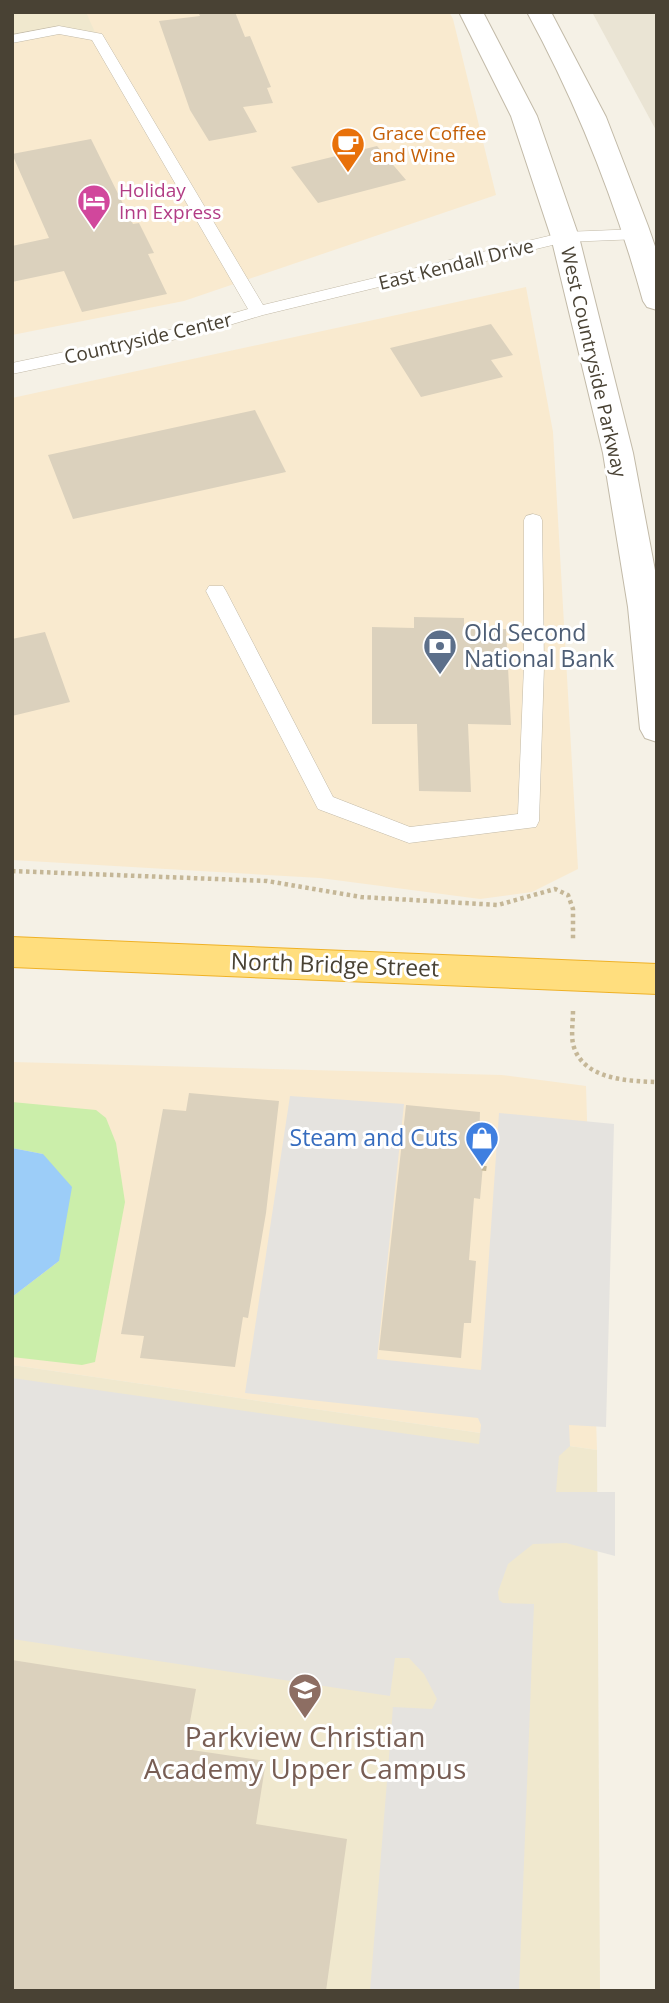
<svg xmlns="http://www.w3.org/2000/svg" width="669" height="2003" font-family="'Open Sans',sans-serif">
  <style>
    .residential { fill: #eae4d4 }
    .commercial { fill: #f9eacf }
    .education { fill: #f0e8ce }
    .green { fill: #cbeeaa }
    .parking { fill: #e5e3df }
    .water { fill: #9ccdf8 }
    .building { fill: #dbd1bd }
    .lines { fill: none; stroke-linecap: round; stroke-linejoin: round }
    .service-casing { stroke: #c2baa8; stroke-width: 1 }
    .minor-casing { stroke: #c2baa8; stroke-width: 2 }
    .trunk-casing { stroke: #efb126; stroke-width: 2 }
    .path-far1 { stroke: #c5b797; stroke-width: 4.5; stroke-dasharray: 3.5 3.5; stroke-linecap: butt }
    .path { stroke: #c5b797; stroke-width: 5; stroke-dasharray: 4.5 4.5; stroke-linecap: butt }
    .service { fill: #fff; fill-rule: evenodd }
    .minor { fill: #fff; fill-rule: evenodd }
    .trunk { fill: #ffde7e; fill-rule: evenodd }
    .labels { text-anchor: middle; stroke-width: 6; stroke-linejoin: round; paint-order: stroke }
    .far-food-label { font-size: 19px; fill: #c56008; stroke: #fff; text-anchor: start }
    .far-hotel-label { font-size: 19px; fill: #b23c85; stroke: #fff; text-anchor: start }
    .far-street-label { font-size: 19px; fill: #494234; stroke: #fff }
    .service-label { font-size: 23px; fill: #4e5e75; stroke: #fff; text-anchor: start }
    .street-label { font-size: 23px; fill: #494234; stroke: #fff }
    .shop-label { font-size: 23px; fill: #366cbe; stroke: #fff; text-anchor: end }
    .near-education-label { font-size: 28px; fill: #785e54; stroke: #fff }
  </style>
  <rect width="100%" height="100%" fill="#f5f1e6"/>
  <path class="residential" d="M592,12H657V132Z"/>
  <path class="commercial" d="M12,12H449L453,19L496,195L184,301L12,335Z
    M526,287L553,432L578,869L532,892L480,899L320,878L12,860V398Z
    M12,1062L502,1075L586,1086L597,1450L12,1365Z"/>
  <path class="education" d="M12,12H86L97,37L59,30L12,39Z
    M12,1365L597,1450L600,1991H12Z"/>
  <path class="green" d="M12,1102L96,1110L106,1118L116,1143L125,1202L95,1362L82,1365L12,1357V1297L59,1261L43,1154L12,1148Z"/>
  <path class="parking" d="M290,1096L404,1104L377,1359L481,1370L499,1113L614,1124L606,1427L569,1425L570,1446L559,1456L556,1492H615V1556L566,1543L533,1544L508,1564L498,1592L499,1600L503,1603L534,1604L519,1991H370L393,1707L432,1709L437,1699L424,1674L409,1658H395L390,1696L12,1639V1378L479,1444L481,1425L478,1418L245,1393Z"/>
  <path class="water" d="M12,1148L43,1154L72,1187L59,1261L12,1297Z"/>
  <path class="building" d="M198,12H235L245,37L250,36L271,87L267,88L273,103L243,107L257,132L209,141L190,110L159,21L200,16Z
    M91,139L133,224L139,223L154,253L148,254L167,294L82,312L64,271L12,282V246L49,238L12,154Z
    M377,146L406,180L318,203L291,167Z
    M491,324L513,355L491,360L503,377L421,397L390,348Z
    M255,410L286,472L73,519L48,455Z
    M414,617L464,618V629H506L511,725L468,724L471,792L419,791L417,724H372V627L414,628Z
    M45,632L70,702L12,716V639Z
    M189,1093L279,1101L266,1213L248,1318L243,1317L235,1367L140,1358L144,1336L121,1334L163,1109L186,1111Z
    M406,1105L480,1112L479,1142H485L480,1199L474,1198L469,1260L476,1261L471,1323H464L461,1358L379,1350Z
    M12,1660L196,1689L185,1749L266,1761L256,1824L347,1839L326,1991H12Z"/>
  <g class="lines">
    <g class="service-casing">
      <path id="service" d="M59,26L102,34L263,305L565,232L639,229L647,234L639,239L565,242L263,315L196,335L12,374V363L193,325L248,309L92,40L59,34L12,43V35Z
        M533,514L540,516L542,520L544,666L539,821L536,827L409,843L318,809L206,591L209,586H223L226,591L333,797L410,827L518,814L524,666V520L526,516Z"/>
    </g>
    <g class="minor-casing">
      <path id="minor" d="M459,12H483L537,116L579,237L633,453L657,581V742L645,738L640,729L628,607L603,453L551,237L511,116Z
        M527,12H551L606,117L648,226L657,252V310L647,307L643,301C615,200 577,104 527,12Z"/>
    </g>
    <g class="trunk-casing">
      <path id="trunk" d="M12,937L657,964V994L12,967Z"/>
    </g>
    <path class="path-far1" d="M12,871L267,881L361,897L498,905L555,889L568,895L573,909V939
      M573,1011C573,1022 571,1033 573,1044C582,1080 628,1081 657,1082"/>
    <path class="path" d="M482,1168L489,1169"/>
    <use href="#service" class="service"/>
    <use href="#minor" class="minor"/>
    <use href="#trunk" class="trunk"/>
  </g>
  <defs>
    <g id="cafe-pin" transform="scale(1.75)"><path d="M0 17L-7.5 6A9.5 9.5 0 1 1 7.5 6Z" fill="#e8710a" stroke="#fff"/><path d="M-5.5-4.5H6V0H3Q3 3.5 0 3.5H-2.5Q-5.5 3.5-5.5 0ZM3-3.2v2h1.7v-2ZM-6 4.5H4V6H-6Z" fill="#fff"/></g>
    <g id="hotel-pin" transform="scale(1.75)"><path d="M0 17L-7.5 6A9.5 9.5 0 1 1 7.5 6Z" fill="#d1479c" stroke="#fff"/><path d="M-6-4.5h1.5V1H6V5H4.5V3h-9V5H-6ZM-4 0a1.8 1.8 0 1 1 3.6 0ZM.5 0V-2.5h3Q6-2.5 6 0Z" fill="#fff"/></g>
    <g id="bank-pin" transform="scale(1.75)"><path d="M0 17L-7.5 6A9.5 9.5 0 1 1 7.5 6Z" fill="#5c6f8a" stroke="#fff"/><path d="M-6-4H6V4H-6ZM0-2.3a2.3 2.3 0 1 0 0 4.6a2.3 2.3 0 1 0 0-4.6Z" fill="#fff"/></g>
    <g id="shop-pin" transform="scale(1.75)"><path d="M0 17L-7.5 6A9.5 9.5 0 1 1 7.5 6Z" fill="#3f7fe0" stroke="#fff"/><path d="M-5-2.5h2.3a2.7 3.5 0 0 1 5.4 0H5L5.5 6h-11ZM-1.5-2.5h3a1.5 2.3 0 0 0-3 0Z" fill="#fff"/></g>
    <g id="school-pin" transform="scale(1.75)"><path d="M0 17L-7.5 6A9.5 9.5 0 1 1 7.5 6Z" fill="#8d6e63" stroke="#fff"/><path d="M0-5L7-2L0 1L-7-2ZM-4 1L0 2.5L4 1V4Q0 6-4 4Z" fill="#fff"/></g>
  </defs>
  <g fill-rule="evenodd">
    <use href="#cafe-pin" x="348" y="144"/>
    <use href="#hotel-pin" x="94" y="201"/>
    <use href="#bank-pin" x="440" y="646"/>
    <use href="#shop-pin" x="482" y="1138"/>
    <use href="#school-pin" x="305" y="1690"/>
  </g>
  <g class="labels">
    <g class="far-food-label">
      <text x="372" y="140">Grace Coffee<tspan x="372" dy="22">and Wine</tspan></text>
    </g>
    <g class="far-hotel-label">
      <text x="119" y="197">Holiday<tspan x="119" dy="22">Inn Express</tspan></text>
    </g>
    <g class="far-street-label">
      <text transform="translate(456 264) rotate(-14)" y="7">East Kendall Drive</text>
      <text transform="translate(148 338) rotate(-13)" y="7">Countryside Center</text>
      <text transform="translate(594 362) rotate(77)" y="7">West Countryside Parkway</text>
    </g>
    <g class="service-label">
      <text x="464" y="641">Old Second<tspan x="464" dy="26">National Bank</tspan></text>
    </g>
    <g class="street-label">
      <text transform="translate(335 965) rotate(2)" y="8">North Bridge Street</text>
    </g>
    <g class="shop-label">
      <text x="458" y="1146">Steam and Cuts</text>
    </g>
    <g class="near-education-label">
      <text x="305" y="1747">Parkview Christian<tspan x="305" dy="32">Academy Upper Campus</tspan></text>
    </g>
  </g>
  <rect width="669" height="2003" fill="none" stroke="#494234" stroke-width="28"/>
</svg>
